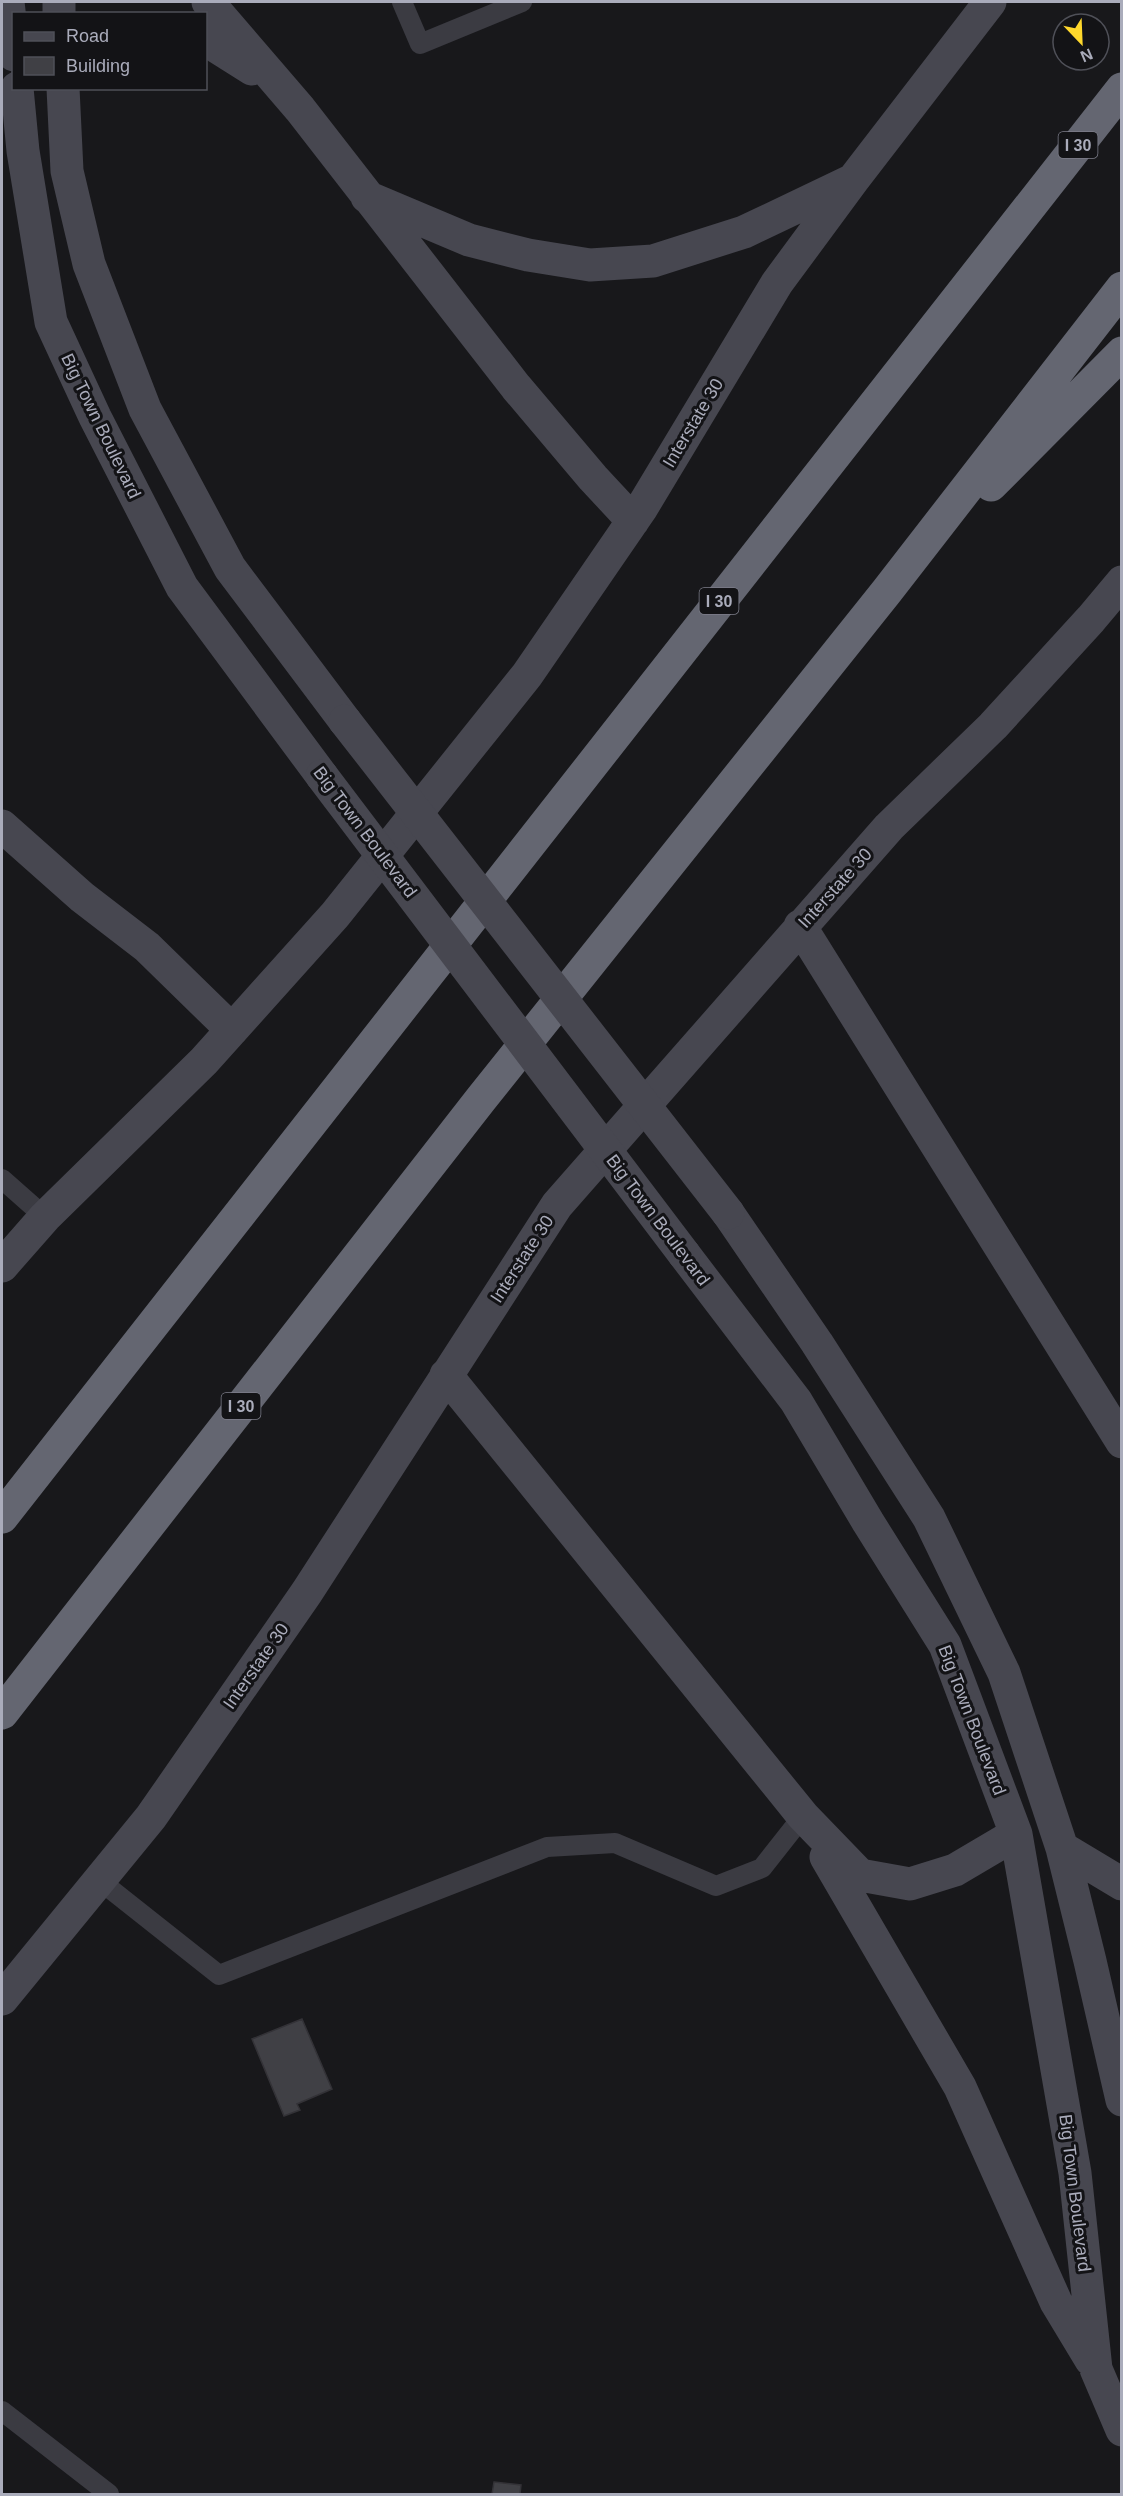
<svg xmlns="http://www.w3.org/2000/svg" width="1123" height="2496" font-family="Helvetica,sans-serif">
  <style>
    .building { fill: #404045; stroke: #333237; stroke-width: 1.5 }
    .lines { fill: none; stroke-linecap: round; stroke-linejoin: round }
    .lane { stroke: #3b3b42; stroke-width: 20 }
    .secondary { stroke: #474750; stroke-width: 33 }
    .highway { stroke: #646671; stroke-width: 33 }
    .secondary-bridge { stroke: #474750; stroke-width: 33 }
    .labels { text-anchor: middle; stroke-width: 6; stroke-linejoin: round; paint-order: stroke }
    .shield { fill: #131316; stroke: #7d7e8a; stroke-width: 1.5 }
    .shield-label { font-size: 16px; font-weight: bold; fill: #aaacbb }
    .street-label { font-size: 18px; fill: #aaacbb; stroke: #131316 }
  </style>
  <rect width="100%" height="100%" fill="#18181b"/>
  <path class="building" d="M302,2019L332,2089L297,2104L300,2110L284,2116L252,2039Z
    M494,2482L521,2485L520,2494H492Z"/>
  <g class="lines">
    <path class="lane" d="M402,2L420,44L522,2
      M2,1179L45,1217
      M99,1880L219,1975L547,1847L615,1843L716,1886L762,1868L803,1816
      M2,2411L109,2494"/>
    <path class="secondary" d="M8,2L14,55
      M59,2V14
      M208,2L300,109L516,387L593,478L633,521
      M206,40L252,69
      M17,88L23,151L51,322L95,417L182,587L322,776
      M63,88L67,171L89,264L145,409L230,568L345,721
      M367,197L469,240L528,255L590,265L653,261L744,232L849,182
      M2,826L82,897L147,947L232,1030
      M800,926L1122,1442
      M728,1213L817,1343L929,1518L1004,1673L1062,1848L1090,1961L1122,2100
      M684,1254L796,1401L868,1522L945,1645L1016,1834L1075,2173L1096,2369L1122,2430
      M2,1266L45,1217L204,1061L335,915L527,675L641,509L777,283L853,180L990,2
      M446,1375L803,1816L860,1875L910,1884L955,1870L1016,1834
      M1062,1848L1122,1884
      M826,1857L960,2087L1056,2302L1091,2360
      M2,1999L151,1817L307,1592L557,1205L889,827L993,726L1091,619L1122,582"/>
    <path class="highway" d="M991,485L1122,353
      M2,1517L1122,89
      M2,1713L481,1099L887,591L1122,288"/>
    <path class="secondary-bridge" d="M345,721L728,1213
      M322,776L684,1254"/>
  </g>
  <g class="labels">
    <g class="shield">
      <rect x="1058.5" y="132" width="39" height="26" rx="4.5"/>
      <rect x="699.5" y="588" width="39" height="26" rx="4.5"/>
      <rect x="221.5" y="1393" width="39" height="26" rx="4.5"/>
    </g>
    <g class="shield-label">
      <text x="1078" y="151">I 30</text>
      <text x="719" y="607">I 30</text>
      <text x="241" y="1412">I 30</text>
    </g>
    <g class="street-label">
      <text transform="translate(693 423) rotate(-59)" y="6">Interstate 30</text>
      <text transform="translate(101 426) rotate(64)" y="6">Big Town Boulevard</text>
      <text transform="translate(365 832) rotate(53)" y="6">Big Town Boulevard</text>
      <text transform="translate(835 888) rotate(-48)" y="6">Interstate 30</text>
      <text transform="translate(658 1220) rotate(53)" y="6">Big Town Boulevard</text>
      <text transform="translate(522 1259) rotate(-57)" y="6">Interstate 30</text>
      <text transform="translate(256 1666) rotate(-55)" y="6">Interstate 30</text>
      <text transform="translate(972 1720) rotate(69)" y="6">Big Town Boulevard</text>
      <text transform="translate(1075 2193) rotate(83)" y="6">Big Town Boulevard</text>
    </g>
  </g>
  <rect width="1123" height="2496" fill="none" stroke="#aaacbb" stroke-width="6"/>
  <rect x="12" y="12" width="195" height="78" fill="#131316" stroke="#4f5058" stroke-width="1.5"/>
  <rect x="24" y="32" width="30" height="9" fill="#474750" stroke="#4f5058" stroke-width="1.5"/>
  <text x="66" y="42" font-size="18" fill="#aaacbb">Road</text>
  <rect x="24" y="57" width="30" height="18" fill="#404045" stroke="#4f5058" stroke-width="1.5"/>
  <text x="66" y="72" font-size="18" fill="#aaacbb">Building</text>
  <g transform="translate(1081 42) rotate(157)"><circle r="28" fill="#131316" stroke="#4f5058" stroke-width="1.5"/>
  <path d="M0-4.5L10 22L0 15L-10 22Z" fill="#ffd82c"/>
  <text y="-9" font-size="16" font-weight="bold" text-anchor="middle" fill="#aaacbb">N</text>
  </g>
</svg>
